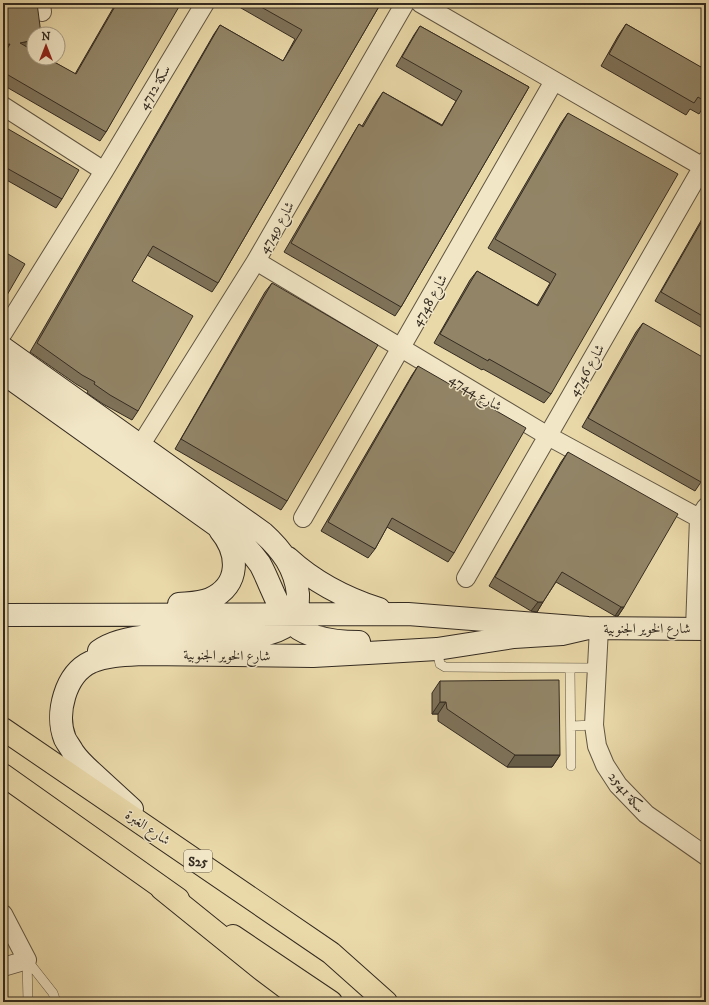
<svg xmlns="http://www.w3.org/2000/svg" width="709" height="1005" font-family="'IM FELL DW Pica',Amiri,serif">
  <style>
    .lines { fill: none; stroke-linecap: round; stroke-linejoin: round }
    .lane-casing { stroke: #615643; stroke-width: 10 }
    .street-casing { stroke: #615643; stroke-width: 20 }
    .secondary-casing { stroke: #342b21; stroke-width: 24 }
    .primary-casing { stroke: #342b21; stroke-width: 24 }
    .highway-casing { stroke: #342b21; stroke-width: 24 }
    .lane { stroke: #f1e6c6; stroke-width: 9 }
    .street { stroke: #f1e6c6; stroke-width: 18 }
    .secondary { stroke: #f1e6c6; stroke-width: 22 }
    .primary { stroke: #e9d8a8; stroke-width: 22 }
    .highway { stroke: #e9d8a8; stroke-width: 22 }
    .wall { fill: #7e7259; stroke: #342b21 }
    .shaded-wall { fill: #665d48; stroke: #342b21 }
    .building { fill: #928567; stroke: #342b21 }
    .labels { text-anchor: middle; stroke-width: 3; stroke-linejoin: round; paint-order: stroke }
    .shield { fill: #f1e6c6; stroke: #6d6352; stroke-width: 1 }
    .shield-label { font-size: 13px; font-weight: bold; fill: #342b21 }
    .street-label { font-size: 14px; fill: #342b21; stroke: #f1e6c6 }
  </style>
  <rect width="100%" height="100%" fill="#e9d8a8"/>
  <filter id="stains"><feTurbulence type="fractalNoise" baseFrequency=".005" numOctaves="4"/><feColorMatrix values="0 0 0 0 .2 0 0 0 0 .09 0 0 0 0 .02 0 0 0 .5 -.17"/></filter>
  <radialGradient id="worn" r=".72"><stop offset=".6" stop-color="#630" stop-opacity="0"/><stop offset="1" stop-color="#630" stop-opacity=".3"/></radialGradient>
  <g class="lines">
    <g class="lane-casing">
      <path id="lane" d="M437,649L440,664L445,667L597,668
        M570,668L571,766
        M571,726L594,725
        M27,960L53,993L56,1002
        M27,960L28,1002"/>
    </g>
    <g class="street-casing">
      <path id="street" d="M41,3L42,12
        M420,3L703,167
        M3,106L104,171
        M256,261L548,436L699,518
        M3,333L104,171L205,3
        M140,446L256,261L405,3
        M303,518L554,81
        M466,578L706,161
        M599,628L594,725L597,746L605,765L618,785L646,814L706,856
        M695,629L699,518L706,507
        M3,914L27,960L3,967"/>
    </g>
    <g class="secondary-casing">
      <path id="secondary" d="M3,348L263,533C282,550 295,568 298,594C298,604 298,616 290,623C272,638 246,637 224,636C189,635 128,630 99,651
        M3,373L244,545C250,551 255,557 260,564C270,582 275,603 288,619C304,639 336,642 359,642
        M288,558C314,582 345,598 379,609
        M179,604C189,603 201,603 210,599C241,585 239,553 220,530
        M3,615L408,614L588,628L706,629
        M132,809C120,798 108,787 96,776C88,769 79,761 73,752C71,748 67,743 65,739C55,714 65,674 91,662C108,655 127,655 145,654L313,656L368,653L437,649L514,637L562,634L588,628"/>
    </g>
    <g class="primary-casing">
      <path id="primary" d="M3,729L331,953L386,1002
        M3,775L178,899
        M233,936L331,1002"/>
    </g>
    <g class="highway-casing">
      <path id="highway" d="M162,889L261,969L305,1002"/>
    </g>
    <use href="#lane" class="lane"/>
    <use href="#street" class="street"/>
    <use href="#secondary" class="secondary"/>
    <use href="#primary" class="primary"/>
    <use href="#highway" class="highway"/>
  </g>
  <path class="wall" d="M3,3L34,49H31L75,74L116,3H177L106,132L100,141L3,85V55L4,53Z
    M235,3H381L218,283L212,292L147,255L132,281L138,411L132,420L103,404L87,393L88,391L76,384L30,352L214,34L220,25L283,61L295,39L234,4Z
    M626,24L700,67L704,63L706,64V103L699,114L690,109L686,115L601,66L618,36Z
    M420,26L529,87L401,307L395,316L284,252L353,134L359,124L362,126L377,101L383,92L442,125L456,101L396,66L414,35Z
    M568,113L551,394L544,403L483,369L482,370L434,343L470,280L477,271L537,305L550,283L488,248L561,123Z
    M3,126L62,199L56,208L3,178Z
    M706,212V330L655,301Z
    M272,283L287,501L281,510L175,449L265,292Z
    M643,323L701,482L695,491L582,427L636,332Z
    M418,366L454,553L448,562L387,527L375,549L368,558L321,531L412,375Z
    M568,452L624,607L618,616H615L556,582L543,602L537,612L531,611L489,586L561,462Z
    M440,681L560,755L552,767H507L438,721V714H432V693Z"/>
  <path class="shaded-wall" d="M34,40V49L14,52L20,43Z
    M10,44L4,53H3V45Z
    M538,602H543L537,612L531,611Z
    M621,607H624L618,616H615Z
    M440,702H446L438,714H432Z
    M515,755H560L552,767H507Z"/>
  <path class="building" d="M3,3H37L41,34H34V40L20,43L34,51V58H47L76,74L117,3H177L180,5L106,132L3,72V56L10,44L3,45Z
    M254,3H381L218,283L153,246L132,281L193,316L138,411L110,395L94,384L95,382L82,375L37,343L220,25L283,61L302,30Z
    M626,24L701,67L704,63L706,64V102L698,97L694,103L609,54Z
    M420,26L529,87L401,307L291,243L359,124L363,127L383,92L442,126L462,91L402,57Z
    M568,113L678,174L551,394L489,359L488,361L440,334L477,271L538,306L556,274L495,239Z
    M3,126L79,170L62,199L3,166Z
    M706,214V318L661,292Z
    M3,251L25,264L3,302Z
    M272,283L378,345L287,501L181,439Z
    M643,323L706,359V474L701,482L588,418Z
    M418,366L526,428L454,553L392,518L375,549L328,522Z
    M568,452L678,514L624,607H621L562,572L543,602H538L495,577Z
    M559,680L560,755H515L447,709L446,702H440V681Z"/>
  <g class="labels">
    <rect class="shield" x="184" y="850" width="28" height="22" rx="3"/>
    <g class="shield-label">
      <text x="198" y="866">S25</text>
    </g>
    <g class="street-label">
      <text transform="translate(154 87) rotate(-59)" y="5">سكة 4712</text>
      <text transform="translate(276 227) rotate(-60)" y="5">4749 شارع</text>
      <text transform="translate(429 300) rotate(-60)" y="5">4748 شارع</text>
      <text transform="translate(586 370) rotate(-60)" y="5">4746 شارع</text>
      <text transform="translate(476 392) rotate(31)" y="5">4744 شارع</text>
      <text x="647" y="633">شارع الخوير الجنوبية</text>
      <text transform="translate(227 655) rotate(1)" y="5">شارع الخوير الجنوبية</text>
      <text transform="translate(627 792) rotate(50)" y="5">سكة 2541</text>
      <text transform="translate(148 827) rotate(34)" y="5">شارع الغبرة</text>
    </g>
  </g>
  <rect width="709" height="1005" fill="none" stroke="#e9d8a8" stroke-width="16"/>
  <rect x="4" y="4" width="701" height="997" fill="none" stroke="#342b21" stroke-width="2"/>
  <rect x="8" y="8" width="693" height="989" fill="none" stroke="#342b21"/>
  <g transform="translate(46 46)"><circle r="19" fill="#f1e6c6" stroke="#a59b84"/>
  <path d="M0-3L7 15L0 10L-7 15Z" fill="#8f2418"/>
  <text y="-6" font-size="11" font-weight="bold" text-anchor="middle" fill="#342b21">N</text>
  </g>
  <rect width="100%" height="100%" filter="url(#stains)"/>
  <rect width="100%" height="100%" fill="url(#worn)"/>
</svg>
